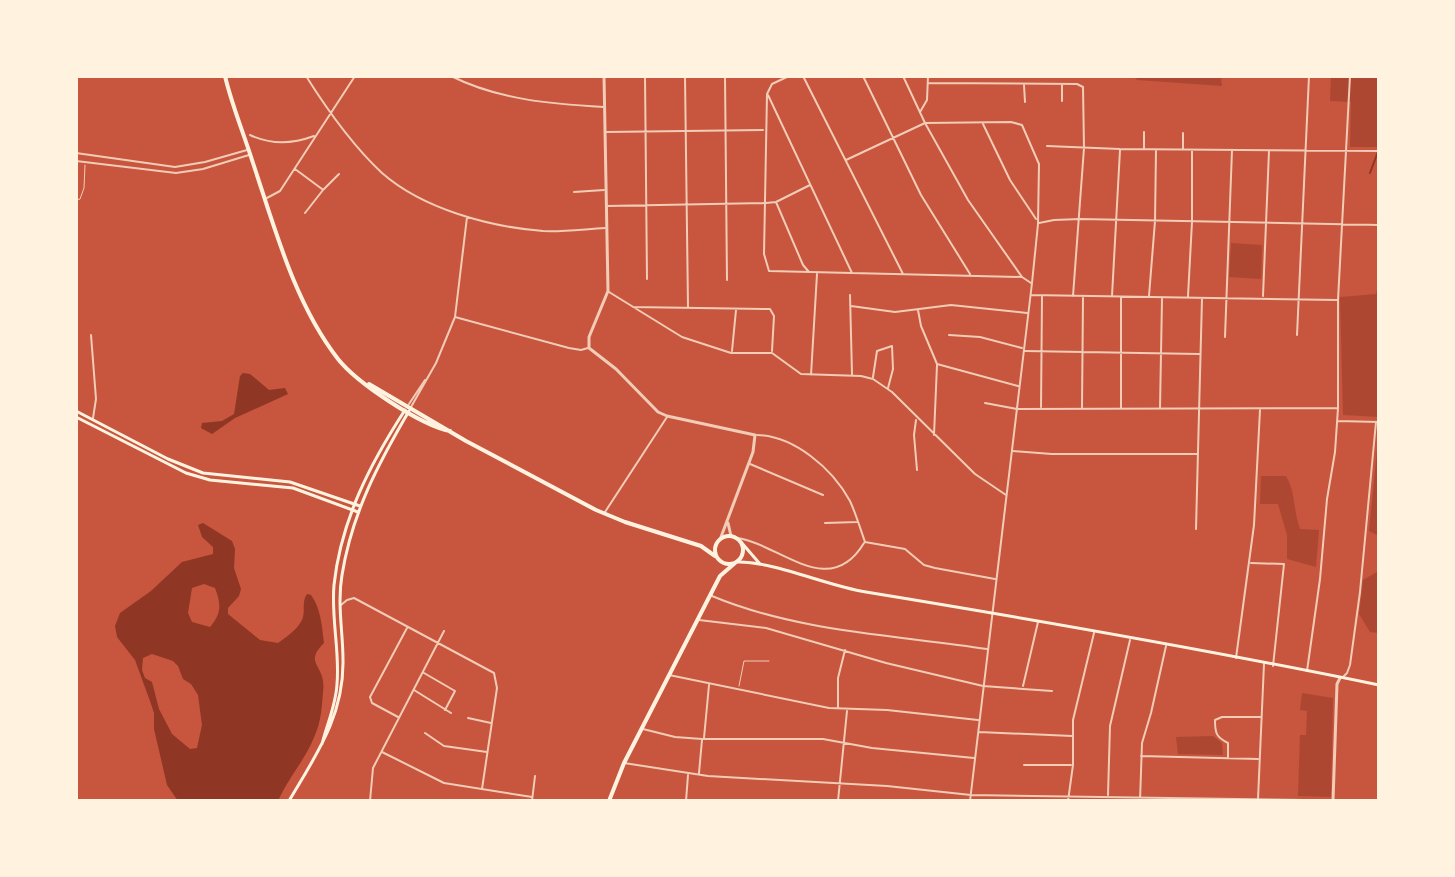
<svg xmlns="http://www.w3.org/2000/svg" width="1455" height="877" font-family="Arial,sans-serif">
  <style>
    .green { fill: #ae4732 }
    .water { fill: #8f3625; fill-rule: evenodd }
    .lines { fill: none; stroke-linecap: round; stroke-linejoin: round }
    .stream { stroke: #8f3625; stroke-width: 2 }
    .service { stroke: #f1ccb7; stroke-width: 1 }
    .pedestrian { stroke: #f1ccb7; stroke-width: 2 }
    .minor { stroke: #f1ccb7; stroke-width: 2 }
    .tertiary { stroke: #f1ccb7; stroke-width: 3 }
    .secondary { stroke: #fff3e0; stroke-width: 3 }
    .primary { stroke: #fff3e0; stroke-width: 4 }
  </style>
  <rect width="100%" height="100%" fill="#c8553d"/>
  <path class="green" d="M1134,76H1221L1222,86L1137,80Z
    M1331,76H1379V147H1350L1351,102L1330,101Z
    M1231,243L1262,245L1261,279L1229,277Z
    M1379,284V417L1343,415L1340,297L1376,294Z
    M1379,430V536L1369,531Z
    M1261,476H1286C1296,493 1293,510 1300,529L1319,530L1316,567L1287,559V535L1278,504H1260Z
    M1379,562V633L1370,632L1359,614L1363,580L1377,572Z
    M1302,693L1333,698L1331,797L1298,796L1300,735H1306L1307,711L1300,710Z
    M1213,736L1222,743L1223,755L1178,754L1176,737Z"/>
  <path class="water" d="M243,373L250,374L269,390L285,388L288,394L235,418L212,434L201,428L202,423L222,421L234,414L240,376Z
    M203,523L232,541L235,549L234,568L241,589L239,596L228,608V614L260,640L278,643C285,638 298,629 302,620C306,611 301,603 307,594L311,595C321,608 322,627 324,643C302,665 327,664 323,692C322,706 321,722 315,735C306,759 288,778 278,801H178L167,785L154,729V713L150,701L135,660L117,637L115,626L120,613L151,591L182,562L213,554V547L202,537L198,525ZM204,584L215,588C221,604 222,613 210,627L192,622L188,613L192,588ZM152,654L173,661L178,666L183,679L191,684L198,695L202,725L197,748L190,749L172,734L159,709L152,682L145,678L142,670L143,658Z"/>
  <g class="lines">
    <path class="stream" d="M1370,173L1379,149"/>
    <path class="service" d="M76,200L80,199L84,188L85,165
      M739,686L744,661H769"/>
    <path class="pedestrian" d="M91,335L96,399L93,418"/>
    <path class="minor" d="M306,76C328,111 352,145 382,173C423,209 490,227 543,231C564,232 585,229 605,228
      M451,76C499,100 552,104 604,107
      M645,76L647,279
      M685,76L688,307
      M725,76L727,280
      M789,76L772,84L767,94L764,254L769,271L1022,277L1031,283
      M803,76L903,274
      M863,76L921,195L970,274
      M903,76L925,123L968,200L1022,277
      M928,83L1077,84L1083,87L1084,148L1073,296
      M1024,85L1025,102
      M768,95L852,273
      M1062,101V85
      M920,112L927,100L928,76
      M983,124L1010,180L1036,219
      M606,132L763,130
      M250,135C272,145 292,144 314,136
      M1047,146L1120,149L1379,151
      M1144,148V132
      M1183,148V133
      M76,153L175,167L205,162L247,150
      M846,160L925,123L1011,122L1022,125L1039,164L1038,224L1032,283L970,801
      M76,161L176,173L203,169L249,155
      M295,169L322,189
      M574,192L604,190
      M265,199L280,191L355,76
      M776,202L803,265L809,272
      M607,206L766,203L776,202L810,185
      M305,213L323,190L339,174
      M1039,223L1054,220L1080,219L1379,225
      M609,292L682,337L731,353H772L801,374L861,376L873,379L892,392L975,474L1006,495
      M850,295L852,374
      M1031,295L1337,300
      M1112,296L1120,150
      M1149,296L1155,221L1156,150
      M1188,296L1192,222V151
      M1263,296L1269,151
      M851,306L895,312L951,305L1027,313
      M633,307L770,309L774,316L772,351
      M918,310L921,326L937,364L1018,386
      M455,317L569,348L581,350L588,348
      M949,335L980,337L1022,348
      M1297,335L1309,76
      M1225,337L1232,150
      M732,351L736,310
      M1025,351L1199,354
      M811,375L817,274
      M873,377L877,351L892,346L893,369L888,388
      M985,403L1017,409L1338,408
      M409,404L425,380
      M411,407L436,363L455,317L467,217
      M1041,407L1042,297
      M1082,407L1083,298
      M1121,408V298
      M1160,408L1162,299
      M916,420L914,435L917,470
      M1338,421L1379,422
      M757,435C794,436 832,468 850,501C856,514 860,528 865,542
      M934,435L937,365
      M1013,451L1052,454H1198
      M750,464L823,495
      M605,512L667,417
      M825,523L857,522
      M1196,529L1202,298
      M737,538C780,544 829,601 864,543
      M865,542L905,549L924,565L935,568L995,579
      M1251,563L1284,564L1273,666
      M712,596C798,632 896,635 987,649
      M341,605L347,600L354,598L494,673L497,688L482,789
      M699,620L766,628L886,663L983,686L1052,691
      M1236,658L1254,525L1260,410
      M1307,671L1320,579L1327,499L1335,452L1338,408V300L1350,76
      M424,673L455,691L445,710
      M669,675L829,708L887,710L978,720
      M1343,677L1347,673L1350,665L1360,592L1376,422
      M1023,686L1038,622
      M414,690L451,713
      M838,707V678L845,650
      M398,717L372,703L370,697L407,628
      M468,718L491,723
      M643,729L675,737L702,739H823L872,748L974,758
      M979,732L1072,736
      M425,733L444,746L487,752
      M704,738L709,685
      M382,752L444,783L532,797
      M1141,756L1258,759
      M1228,757V743C1216,737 1215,733 1215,720L1222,717H1260
      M624,763L708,776L887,786L971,795L1369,801
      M1024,765H1071
      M699,773L702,740
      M1108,795L1110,726L1130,640
      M1258,799L1264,664
      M370,801L373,768L444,631
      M532,801L535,776
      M686,801L688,775
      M838,801L847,711
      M1068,801L1073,765V720L1094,633
      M1140,801L1142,743L1151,713L1166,646"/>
    <path class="tertiary" d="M604,76L608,291L589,337V348L616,369L658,412L667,416L755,435L753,452L721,537
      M728,523L731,536
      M1333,801L1337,684L1340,678"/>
    <path class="secondary" d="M76,411L168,459L203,473L290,482L360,506
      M76,417L186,473L210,480L293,488L358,512
      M741,542L760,564
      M737,562C773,561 827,586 866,592C1037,620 1209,650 1379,685
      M322,744C327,724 336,705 337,684C340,651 331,619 334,585C341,520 370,464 405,410
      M289,801C316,755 344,716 343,660C343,632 337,604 342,575C352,513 378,464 409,411"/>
    <path class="primary" d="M225,76C232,106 244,134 253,163C275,229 295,304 338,359C357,383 420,425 450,431
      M369,384L466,441L596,510L625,522L701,546L715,556
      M715 550a14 14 0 1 1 28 0a14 14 0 1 1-28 0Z
      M609,801L624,763L720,576L735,563"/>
  </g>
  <rect width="1455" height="877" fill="none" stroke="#fff3e0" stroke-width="156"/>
</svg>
